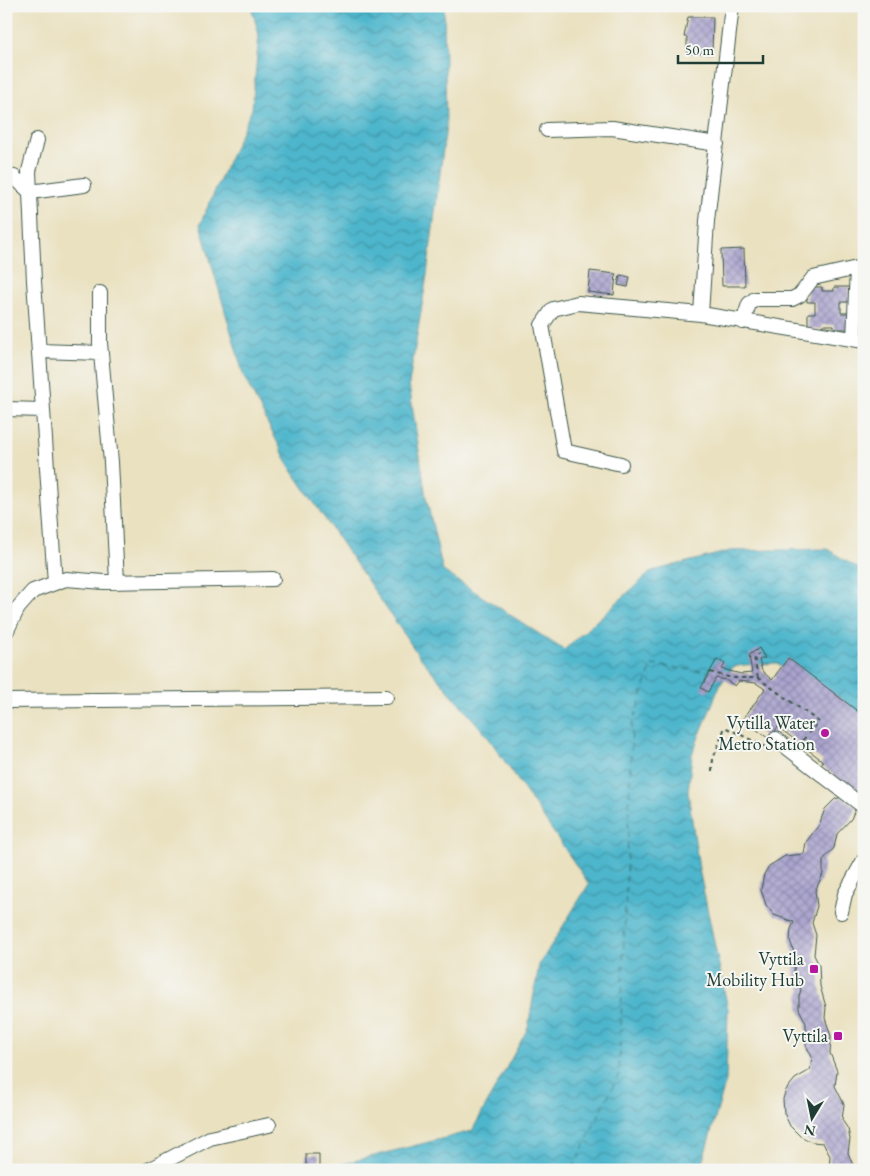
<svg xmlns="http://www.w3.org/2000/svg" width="870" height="1176" font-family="'EB Garamond',serif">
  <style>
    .water { fill: url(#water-waves); stroke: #367a80 }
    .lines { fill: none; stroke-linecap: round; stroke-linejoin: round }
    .ferry { stroke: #2b5b5a; stroke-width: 1; stroke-dasharray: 6 5; stroke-linecap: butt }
    .building { fill: url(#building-cross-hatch) }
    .minor-casing { stroke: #3d5649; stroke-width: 16 }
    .path { stroke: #3d5649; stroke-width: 2; stroke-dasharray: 4 4; stroke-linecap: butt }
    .minor { stroke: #fff; stroke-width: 14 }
    .poi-dot { fill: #b5179e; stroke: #f6f6f2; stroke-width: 2 }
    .labels { text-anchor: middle; stroke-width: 4; stroke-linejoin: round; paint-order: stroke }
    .poi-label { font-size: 18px; fill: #1f3d34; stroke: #f6f6f2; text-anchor: end }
  </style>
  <defs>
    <pattern id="water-waves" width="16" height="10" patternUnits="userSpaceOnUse" patternTransform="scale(1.25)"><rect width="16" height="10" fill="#4eb6cc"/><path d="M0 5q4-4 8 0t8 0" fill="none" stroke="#4095a6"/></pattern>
    <pattern id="building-cross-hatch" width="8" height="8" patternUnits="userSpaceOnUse" patternTransform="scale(1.25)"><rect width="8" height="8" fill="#aba4cf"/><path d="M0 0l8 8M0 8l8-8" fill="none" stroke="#8b87a9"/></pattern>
  </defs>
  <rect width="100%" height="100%" fill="#f6f6f2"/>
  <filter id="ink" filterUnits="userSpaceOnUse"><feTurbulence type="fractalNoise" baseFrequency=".02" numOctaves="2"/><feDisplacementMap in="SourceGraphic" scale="10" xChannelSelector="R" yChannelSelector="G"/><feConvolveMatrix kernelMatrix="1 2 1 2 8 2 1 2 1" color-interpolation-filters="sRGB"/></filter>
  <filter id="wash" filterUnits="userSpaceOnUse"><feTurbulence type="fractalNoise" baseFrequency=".0096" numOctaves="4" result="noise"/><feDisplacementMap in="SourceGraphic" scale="20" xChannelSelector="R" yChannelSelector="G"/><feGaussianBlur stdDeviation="1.12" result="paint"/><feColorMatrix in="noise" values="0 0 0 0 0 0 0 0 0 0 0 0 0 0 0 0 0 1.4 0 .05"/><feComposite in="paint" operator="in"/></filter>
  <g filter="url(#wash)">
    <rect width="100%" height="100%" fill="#eae1c0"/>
    <path class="water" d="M251,6H443L444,8L446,126L427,275L409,384L426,497L443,571L564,650L652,571L730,551L827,549L864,572V725L777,663L743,665L733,667L720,685L692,754L688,792L699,869L728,1009L726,1081L700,1170H319L472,1131L528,1028L539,965L589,884L488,737L419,656L291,469L244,377L200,224L252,109L259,35Z"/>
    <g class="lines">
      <path class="ferry" d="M561,1170L574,1166L619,1074L632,725L652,665L710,672"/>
    </g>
    <g id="blocks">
      <path class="building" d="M688,17H713L712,53H687V37H684Z
        M744,249L745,286H722L721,250Z
        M590,271L616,274L614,295L588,292Z
        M620,275L630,277L628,287L618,285Z
        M807,287H822V291H834V287H849V302H841V313H849V329H834V325H822V329H808V313H815V302H807Z
        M759,648L765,658L759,660L762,671L772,680L788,658L864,716V798L821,765L823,761L778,727L769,739L743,719L765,689L756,683L739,681L735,686L726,680L716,678L708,692L701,688L717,659L725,664L722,669L741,674L752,673L749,655Z
        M842,797L856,807L851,819L837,834L834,848L823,860V874L815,891L817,906L812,923L816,935L814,955L819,965L820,986L826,1007L825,1018L831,1036L830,1053L837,1071L835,1086L844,1104L842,1120L848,1129L850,1139L848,1153L855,1170H829L830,1156L823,1143L812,1142L800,1136L790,1126L784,1113L783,1099L786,1090L795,1079L810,1070L812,1057L806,1045V1023L799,1009V996L801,990L794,971L795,956L790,940L791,929L794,922L774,915L766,905L761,890L764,874L769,866L785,856L804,854L806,842L819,825L825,809L835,799Z
        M306,1154H319V1169H306Z"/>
    </g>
  </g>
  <g filter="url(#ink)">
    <use href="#blocks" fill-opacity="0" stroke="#3d5649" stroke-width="1"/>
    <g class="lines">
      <g class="minor-casing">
        <path id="minor" d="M732,6L707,221L701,314L864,341
          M547,130L612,128L717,144
          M37,140L29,171L34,281L55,583
          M6,176L14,177L30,192L84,185
          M100,293V343L111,462L117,582
          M743,322L749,304L755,299H792L800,295L813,278L857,268
          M854,339L857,268H864
          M39,351L101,353
          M6,409L43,410
          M621,464L564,451L542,325L553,309L578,303L701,314
          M6,632L18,608L33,591L66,579L104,582L273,579
          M6,701L386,697
          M776,739L864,807
          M841,912L845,894L864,860
          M148,1170L210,1138L269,1125"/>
      </g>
      <path class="path" d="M710,672L732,678H758L819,722L801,742
        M758,678L754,657L759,654
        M712,771L713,759L725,727L766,747"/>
      <use href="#minor" class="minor"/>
    </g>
  </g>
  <g class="poi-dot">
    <circle cx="825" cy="733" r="5"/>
    <rect x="809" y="964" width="10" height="10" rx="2.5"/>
    <rect x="833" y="1031" width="10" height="10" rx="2.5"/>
  </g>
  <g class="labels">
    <g class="poi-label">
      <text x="815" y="729">Vytilla Water<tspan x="815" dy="21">Metro Station</tspan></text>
      <text x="804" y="965">Vyttila<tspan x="804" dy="21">Mobility Hub</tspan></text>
      <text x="828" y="1042">Vyttila</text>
    </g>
  </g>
  <rect width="870" height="1176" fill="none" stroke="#f6f6f2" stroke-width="25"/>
  <g transform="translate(812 1118) rotate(190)" stroke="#f6f6f2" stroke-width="4" paint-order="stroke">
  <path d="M0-4L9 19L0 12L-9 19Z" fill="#1f3d34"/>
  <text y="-8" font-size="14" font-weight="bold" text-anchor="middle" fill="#1f3d34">N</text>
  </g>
  <path d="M678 55v8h85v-8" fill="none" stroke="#1f3d34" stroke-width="2.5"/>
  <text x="685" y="55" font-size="15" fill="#1f3d34" stroke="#f6f6f2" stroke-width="4" paint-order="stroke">50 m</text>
</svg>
